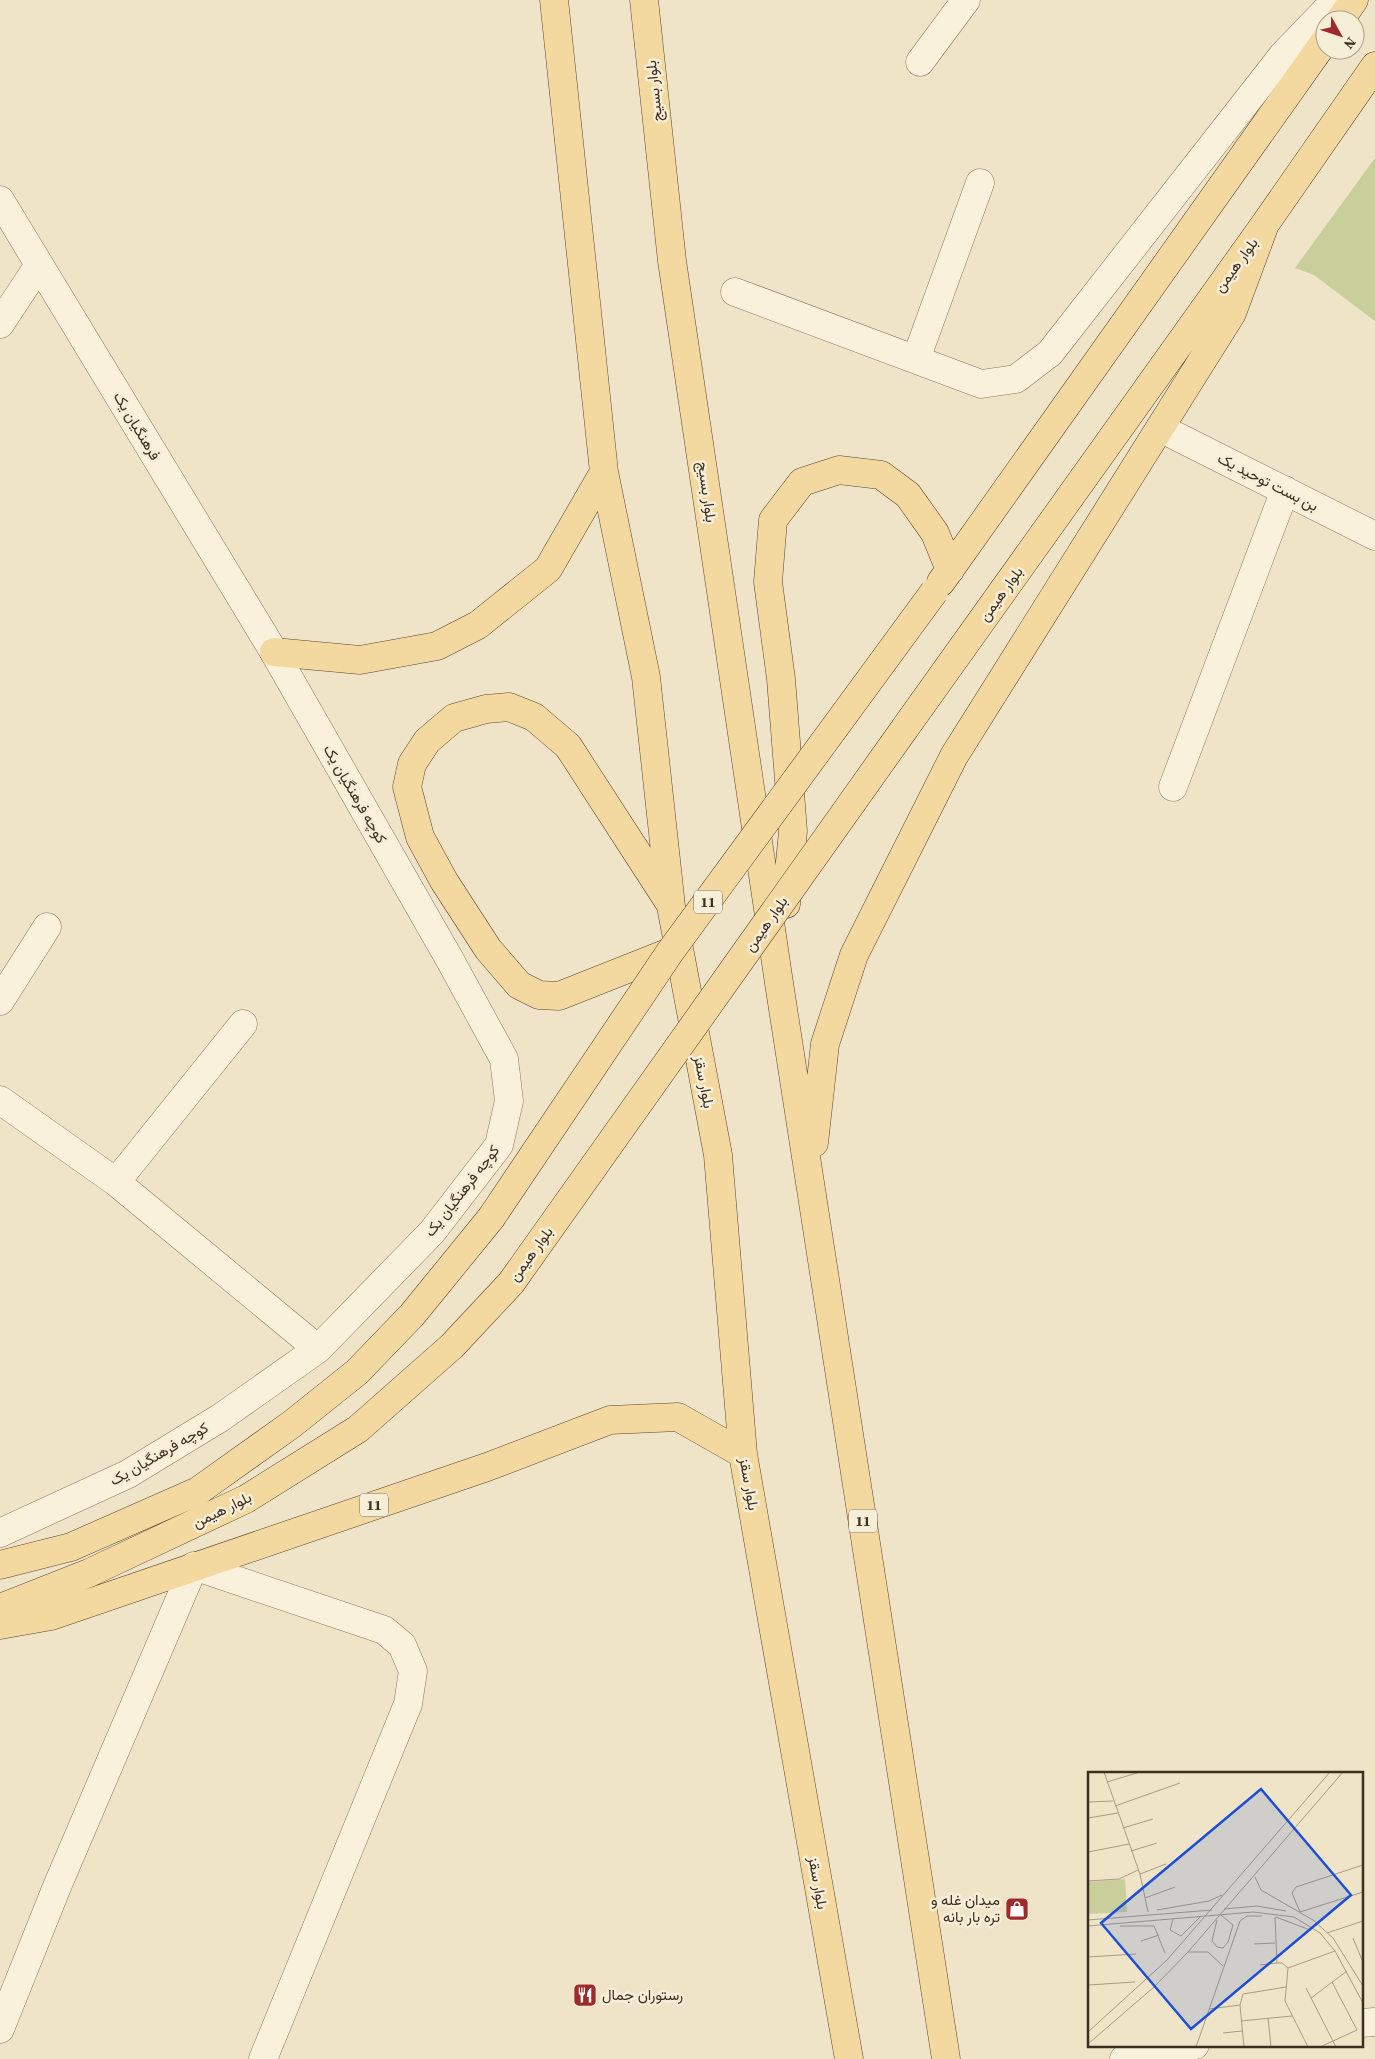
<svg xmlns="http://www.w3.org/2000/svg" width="1375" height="2059" font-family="'Source Serif 4',Vazirmatn,serif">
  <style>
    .green { fill: #c9cf9b }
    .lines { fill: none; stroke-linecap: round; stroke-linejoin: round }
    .minor-casing { stroke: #8d765c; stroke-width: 29 }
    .major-casing { stroke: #5b4430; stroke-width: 29 }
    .minor { stroke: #faf1dc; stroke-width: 28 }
    .major { stroke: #f3d9a0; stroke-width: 28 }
    .major-bridge-casing { stroke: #5b4430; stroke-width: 29; stroke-linecap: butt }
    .major-bridge { stroke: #f3d9a0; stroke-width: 28 }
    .labels { text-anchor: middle; stroke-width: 5; stroke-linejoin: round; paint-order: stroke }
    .shield { fill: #f7eed8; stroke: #756857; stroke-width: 1 }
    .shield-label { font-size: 14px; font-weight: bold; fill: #3d2e20 }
    .street-label { font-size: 15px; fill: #3d2e20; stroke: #f7eed8 }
    .poi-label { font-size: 15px; fill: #3d2e20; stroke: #f7eed8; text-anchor: end }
    .inset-road { fill: none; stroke: #a89b85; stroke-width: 1 }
    .view { fill: #1d4ed8; fill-opacity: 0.15; stroke: #1d4ed8; stroke-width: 2.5 }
    .inset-edge { fill: none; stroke: #3d2e20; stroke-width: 2.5 }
  </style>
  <rect width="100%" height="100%" fill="#f0e4c8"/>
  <path class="green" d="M1375,158V321L1314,275L1295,268Z"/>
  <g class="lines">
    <g class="minor-casing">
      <path id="minor" d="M920,62L966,0
        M0,200L274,652L450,960L504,1059L509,1101L499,1145L432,1232L318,1349L220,1418L128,1474L0,1533
        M735,292L981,384L1016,379L1050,353L1283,55L1336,0
        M0,324L39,265
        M916,359L980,183
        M1160,428L1375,536
        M1173,787L1285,490
        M0,1001L47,927
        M0,1100L116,1182L318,1349
        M116,1182L243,1024
        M1361,2023L1375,2022
        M0,2029L56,1889L194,1566L384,1630L402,1645L413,1671L408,1704L263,2059
        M1124,2059L1195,2045"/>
    </g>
    <g class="major-casing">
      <path id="major" d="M554,0L604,472L646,677L671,906L718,1155L743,1454L849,2059
        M644,0L672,261L779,983L946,2059
        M1340,20L1354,0
        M941,582L1325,41
        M274,652L360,660L437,646L478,625L548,569L604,472
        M905,728L1265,224L1375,66
        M669,902L568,746L534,717L509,707L486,709L454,718L427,741L412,764L407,787L420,837L444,881L488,949L519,985L539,995L559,996L670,952
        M786,904L793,831L781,679L768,582L773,520L802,482L839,470L881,475L908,495L935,533L950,570
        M814,1143L825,1044L854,955L954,756L1232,313L1265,224
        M0,1565L71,1547L198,1491L292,1424L357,1372L412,1315L491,1218
        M0,1608L89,1573L246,1499L358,1429L452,1346L511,1283
        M0,1625L51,1616L487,1467L610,1420L678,1417L743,1454"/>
    </g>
    <use href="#minor" class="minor"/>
    <use href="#major" class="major"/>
    <g class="major-bridge-casing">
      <path id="major-bridge" d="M491,1218L670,952L934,592
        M511,1283L905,728"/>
    </g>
    <use href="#major-bridge" class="major-bridge"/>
  </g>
  <defs>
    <g id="shop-square" transform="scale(1.25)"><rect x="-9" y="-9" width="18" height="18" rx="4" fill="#9e2a2b" stroke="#f7eed8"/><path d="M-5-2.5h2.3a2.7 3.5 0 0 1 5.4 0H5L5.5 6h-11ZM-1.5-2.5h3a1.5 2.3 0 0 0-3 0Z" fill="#fff"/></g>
    <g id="restaurant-square" transform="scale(1.25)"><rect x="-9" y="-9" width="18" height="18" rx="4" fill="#9e2a2b" stroke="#f7eed8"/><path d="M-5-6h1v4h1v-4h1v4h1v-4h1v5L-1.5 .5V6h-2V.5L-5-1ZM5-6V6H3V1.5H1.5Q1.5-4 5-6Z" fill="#fff"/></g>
  </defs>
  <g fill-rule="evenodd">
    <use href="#shop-square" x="1017" y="1909"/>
    <use href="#restaurant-square" x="585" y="1995"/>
  </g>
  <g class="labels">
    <g class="shield">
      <rect x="694" y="890.5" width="28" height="23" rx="4"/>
      <rect x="360" y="1493.5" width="28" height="23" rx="4"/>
      <rect x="849" y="1509.5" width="28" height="23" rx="4"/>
    </g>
    <g class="shield-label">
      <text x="708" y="907">11</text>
      <text x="374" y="1510">11</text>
      <text x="863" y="1526">11</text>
    </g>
    <g class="street-label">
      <text transform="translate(654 91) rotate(-96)" y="5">بلوار بسیج</text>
      <text transform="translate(1236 265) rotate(-54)" y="5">بلوار هیمن</text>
      <text transform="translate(137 426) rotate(59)" y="5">فرهنگیان یک</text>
      <text transform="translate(1268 482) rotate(27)" y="5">بن بست توحید یک</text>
      <text transform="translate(707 492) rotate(82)" y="5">بلوار بسیج</text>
      <text transform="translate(1001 594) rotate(-54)" y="5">بلوار هیمن</text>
      <text transform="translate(355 794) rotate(60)" y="5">کوچه فرهنگیان یک</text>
      <text transform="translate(766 924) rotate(-55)" y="5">بلوار هیمن</text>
      <text transform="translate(704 1082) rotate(79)" y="5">بلوار سقز</text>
      <text transform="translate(462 1191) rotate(-52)" y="5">کوچه فرهنگیان یک</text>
      <text transform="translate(531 1254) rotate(-54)" y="5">بلوار هیمن</text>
      <text transform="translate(159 1454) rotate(-30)" y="5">کوچه فرهنگیان یک</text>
      <text transform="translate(749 1484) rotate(80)" y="5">بلوار سقز</text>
      <text transform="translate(222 1510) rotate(-26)" y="5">بلوار هیمن</text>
      <text transform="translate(818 1883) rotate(80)" y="5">بلوار سقز</text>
    </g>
    <g class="poi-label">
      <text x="1000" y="1905">میدان غله و<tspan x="1000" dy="17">تره بار بانه</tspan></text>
      <text x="602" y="2000" text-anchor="start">رستوران جمال</text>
    </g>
  </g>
  <g transform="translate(1088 1772)">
    <rect width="275" height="275" fill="#f0e4c8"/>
    <path d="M37,107L39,140L0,142V110Z" fill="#c9cf9b"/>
    <path class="inset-road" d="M16,0L52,102L60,140M19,10L52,0M0,30L25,29M27,34L92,11M0,46L30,41M35,56L65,47M43,79L69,71M0,80L41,72M275,93L208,115L204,121L212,140L275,120M52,102L78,92M167,105L173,118L225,148L245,166L275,214M0,109L31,107L50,98M57,126L87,115M136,137L169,134L198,139M69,138L121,129L134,123M187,145L189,191H194L200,196M188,145L222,158M85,147L82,158L93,164L113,144M0,148L124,138M129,148L124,169L129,175L135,176L140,170L145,153L133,143M0,154L165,140L206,145L232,161L247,179L275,231M32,154H66L77,181M239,161L275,149M265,166L274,188M53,169L71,163M166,172L187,171M100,180H120L135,194M0,185L48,182M172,193L189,191M0,213L47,210M218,216L248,275M223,226L259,199M152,233L156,275M121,237L152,233L155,222L198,215M180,246L183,275M153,249L204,244M0,260L79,188L242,0M135,261L154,259M0,272L66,215L100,180L255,0M108,275L152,149L159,144H174M220,275L197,229L200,196L247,179M232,275L269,258L244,210"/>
    <path class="view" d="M173,17L263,123L103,257L13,151Z"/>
    <rect width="275" height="275" class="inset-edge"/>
  </g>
  <g transform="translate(1340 35) rotate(130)"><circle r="24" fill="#f7eed8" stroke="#ada18e"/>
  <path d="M0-4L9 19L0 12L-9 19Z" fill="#9e2a2b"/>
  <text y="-8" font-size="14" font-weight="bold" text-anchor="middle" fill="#3d2e20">N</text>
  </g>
</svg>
